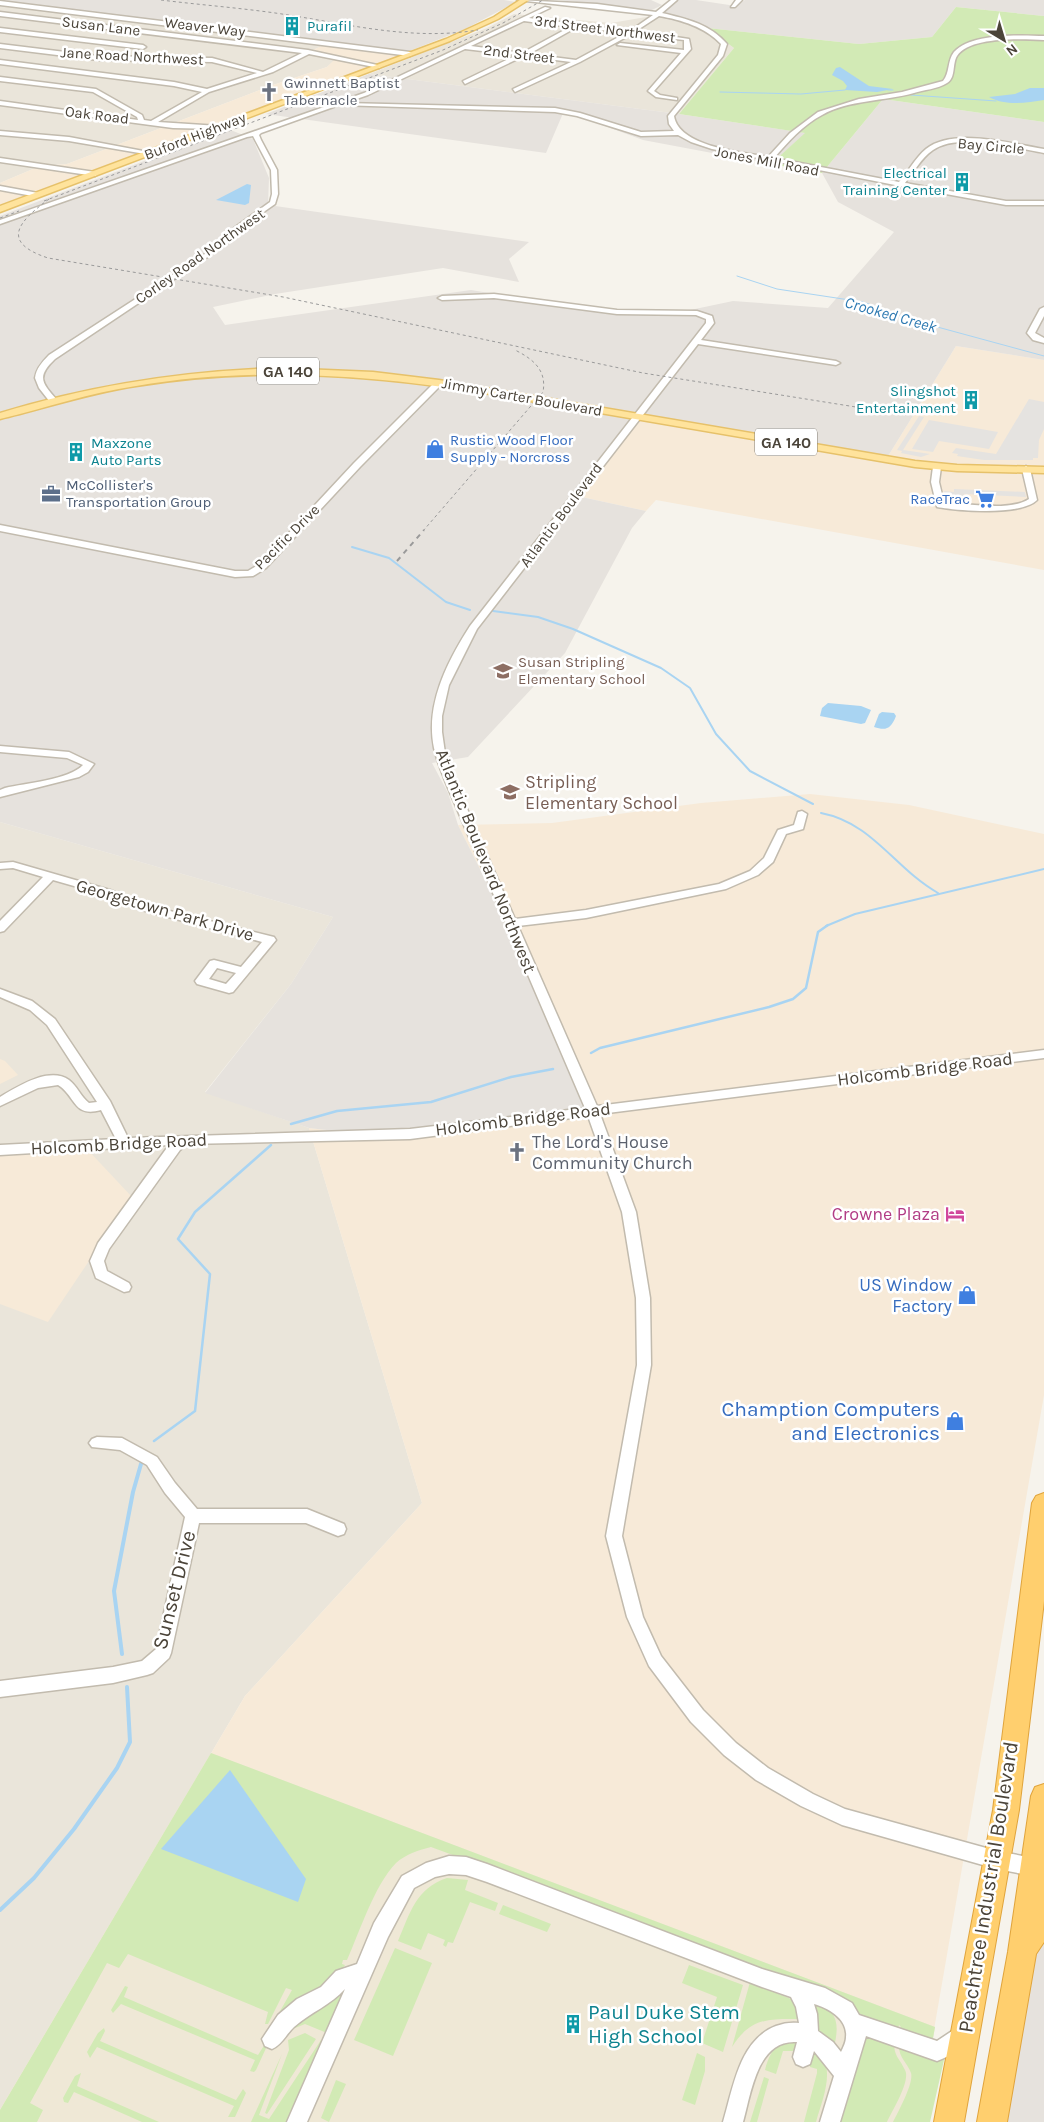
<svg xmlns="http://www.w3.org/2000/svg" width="1044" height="2122" font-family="Karla,sans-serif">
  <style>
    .residential { fill: #eae5da }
    .commercial { fill: #f7ead8 }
    .industrial { fill: #e6e2dd }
    .education { fill: #efe8d6 }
    .green { fill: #d2eab5 }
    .parking { fill: #e5e3e0 }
    .water { fill: #a9d4f2 }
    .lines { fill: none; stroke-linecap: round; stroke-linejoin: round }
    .stream-far3 { stroke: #a9d4f2; stroke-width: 1 }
    .stream-far2 { stroke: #a9d4f2; stroke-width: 2 }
    .stream-far1 { stroke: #a9d4f2; stroke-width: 2.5 }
    .stream { stroke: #a9d4f2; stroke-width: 4 }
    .minor-casing { stroke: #c2bbae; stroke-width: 3 }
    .major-casing { stroke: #e6c16a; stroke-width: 3 }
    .highway-casing { stroke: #e0a43c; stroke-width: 2 }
    .minor { fill: #fff; fill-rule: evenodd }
    .major { fill: #ffe39c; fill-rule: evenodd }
    .highway { fill: #ffcf6e; fill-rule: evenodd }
    .rail-far1 { stroke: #9a9a9a; stroke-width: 1; stroke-dasharray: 3 3; stroke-linecap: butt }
    .rail { stroke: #9a9a9a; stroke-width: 2; stroke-dasharray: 5 5; stroke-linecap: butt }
    .labels { text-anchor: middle; stroke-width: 5; stroke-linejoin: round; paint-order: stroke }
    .far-street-label { font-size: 15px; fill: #4b4439; stroke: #fff }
    .far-culture-label { font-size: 15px; fill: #0d838f; stroke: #fff; text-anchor: start }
    .far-worship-label { font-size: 15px; fill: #5b616d; stroke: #fff; text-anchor: start }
    .far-shop-label { font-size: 15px; fill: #366cbe; stroke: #fff; text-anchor: start }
    .far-service-label { font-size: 15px; fill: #4e5e75; stroke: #fff; text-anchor: start }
    .far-education-label { font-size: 15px; fill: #785e54; stroke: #fff; text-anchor: start }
    .far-water-label { font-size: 16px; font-style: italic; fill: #2e7ab2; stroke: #fff }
    .shield { fill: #fff; stroke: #817c74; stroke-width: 1 }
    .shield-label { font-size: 16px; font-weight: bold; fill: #4b4439 }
    .education-label { font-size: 18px; fill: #785e54; stroke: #fff; text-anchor: start }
    .street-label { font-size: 18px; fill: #4b4439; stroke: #fff }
    .worship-label { font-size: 18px; fill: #5b616d; stroke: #fff; text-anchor: start }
    .hotel-label { font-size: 18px; fill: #b23c85; stroke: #fff; text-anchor: end }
    .shop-label { font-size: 18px; fill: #366cbe; stroke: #fff; text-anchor: end }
    .near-shop-label { font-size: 21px; fill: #366cbe; stroke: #fff; text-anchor: end }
    .near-street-label { font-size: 21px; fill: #4b4439; stroke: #fff }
    .near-culture-label { font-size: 21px; fill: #0d838f; stroke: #fff; text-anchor: start }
  </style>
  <rect width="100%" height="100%" fill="#f6f3ec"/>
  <path class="residential" d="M0,4L328,43L307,53L336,59L327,67L270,86L67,164L40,166L0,183Z
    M514,14L611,23L652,16L707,28L734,48L679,114L369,74L487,28Z
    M0,822L333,917L291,984L205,1092L309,1128L422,1503L245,1696L0,2110Z"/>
  <path class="commercial" d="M328,43L402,55L0,206V183L40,166L67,164L270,86L327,67L335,59L306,53Z
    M956,346L1044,360V570L656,500L646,511L577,496L641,415L885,461Z
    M810,794L909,805L1044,834V1395L918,2122H0V2110L245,1696L422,1503L309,1128L396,1138L504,917L458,825L552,823L701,803Z
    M0,1059L5,1061L18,1075L0,1084Z
    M86,1148L132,1197L48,1322L0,1304V1155Z"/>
  <path class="industrial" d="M0,0H504L516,2L465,29L407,52Z
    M558,0H651L662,5L652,10Z
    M676,0H696L736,6L745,0H1044V16L956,7L932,37L859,44L707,28L652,16L663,13Z
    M369,74L679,114L806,133L771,164L643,140L564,111L546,153L266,114Z
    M883,99L1044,122V360L956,346L885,461L641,415L577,496L646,511L632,528L565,653L468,757L432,763L448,793L458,825L504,917L590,1113L396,1138L309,1128L205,1093L291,984L333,917L0,822V216L228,129L253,139L269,178L268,205L529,242L509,259L519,282L443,268L275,294L213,307L225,325L471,290L608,313H676L733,301L828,308L894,232L838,202L822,173Z
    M1044,1907V2122H1007Z"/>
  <path class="education" d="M211,1753L935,2027L918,2122H0V2110Z"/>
  <path class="green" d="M956,7L1044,16V122L883,99L822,173L771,164L805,133L679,114L734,48L707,28L859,44L932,37Z
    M211,1753L935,2027L932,2044L900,2033L901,2027L899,2025L897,2031L884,2023C865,2027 834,2000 818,1989L431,1847C419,1850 406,1854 396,1863C374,1886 360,1931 347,1960H343L342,1964L345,1965L334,1980L275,2020L292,1990L286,1988L268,2024H265L268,2012L128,1954L119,1968L107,1963L30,2103L43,2110L37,2122H0V2110Z
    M447,1878L468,1880L465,1890L498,1903L495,1911L470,1902L453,1943L448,1942L446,1947L443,1945L445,1940L428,1933L421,1950L398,1941C410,1913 416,1888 447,1878Z
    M503,1905L551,1924L547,1932L499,1914Z
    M395,1948L432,1963L393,2056L354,2040Z
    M689,1965L743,1985L723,2052L702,2043L717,1997L682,1983Z
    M750,1982L791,1999L796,2004L801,2019C769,2019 751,2017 732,2047Z
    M125,1986L128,1987L124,1997L258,2055L265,2044L267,2046L256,2070L254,2072L250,2071L255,2060L121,2004L113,2013L111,2010Z
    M348,1986L327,2033L305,2024L290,2030L291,2022Z
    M804,1995C832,2009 842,2014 834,2047L812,2027Z
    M104,2028L105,2031L100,2041L236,2100L243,2089L246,2093L235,2117H228L234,2106L97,2047L90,2058L87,2052L98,2033Z
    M305,2033L316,2039L267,2114L265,2113L289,2050L288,2040Z
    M860,2034L894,2041C894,2057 899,2057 905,2070C911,2081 892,2111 887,2122H838Z
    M321,2040L324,2041L287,2122H251L282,2054L259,2115L269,2119Z
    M784,2041L797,2042L795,2051H783L776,2074L765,2070C768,2058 772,2048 784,2041Z
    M899,2044L942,2056L944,2060L930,2122H893C898,2112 914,2083 911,2073C907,2062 898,2057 899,2044Z
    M697,2053L705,2057V2071L695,2105L682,2100Z
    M818,2053C837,2068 821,2103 816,2122H804L817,2073V2069L810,2067L809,2063L813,2054Z
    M81,2073L77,2086L159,2122H142L74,2092L68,2103L64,2102L63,2098L75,2076Z
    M764,2077L769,2079L757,2122H750Z
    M336,2080L346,2084L329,2122L321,2118Z"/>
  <path class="parking" d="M1029,399L1044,402V429L1039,440L1038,458H1033V460H984L957,456L958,454L952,453L956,448L996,454Z
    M919,416L924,417L903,450L930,454L921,457L901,453L902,451L897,450Z
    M929,420L998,432L989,449L939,441L933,452L912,449Z
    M954,489L1025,492L1026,497L964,494L965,501H946L944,491L954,492Z"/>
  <path class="water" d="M840,67L869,86L893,89L877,92L845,90L847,86L843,81L832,75L836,68Z
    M1030,88H1044V100C1027,103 1005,106 989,97L1015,94Z
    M247,184L251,185L249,203L245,205L216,200Z
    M828,703L861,706L871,710L865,723L861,724L820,716L822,708Z
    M882,712L894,713L896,716C891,729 886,731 874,727L879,714Z
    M230,1770L306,1879L298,1902L161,1849Z"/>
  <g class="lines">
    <path class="stream-far3" d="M888,90H893
      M720,92L801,94L845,90
      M911,95L996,101
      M737,276L777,289L863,302L919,322L1044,356"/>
    <path class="stream-far2" d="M352,547L389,558L446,602L470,610
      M493,611L538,617L573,629L661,668L690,688L716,734L750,771L813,804
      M821,813C873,823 894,868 938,893
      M826,926L855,914L1044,869"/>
    <path class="stream-far1" d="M591,1053L600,1048L769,1007L793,999L806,988L818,932L828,925
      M291,1124L337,1111L431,1102L511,1077L553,1069
      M154,1441L195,1411L210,1274L178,1239L195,1212L271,1145"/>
    <path class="stream" d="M122,1654L114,1591L133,1492L141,1464
      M0,1910L34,1878L74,1829L117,1768L130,1742L127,1687"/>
    <g class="minor-casing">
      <path id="minor" d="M517,0L597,4L656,12L671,0H677L662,13C687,19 710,24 727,44L723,56L674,116C679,147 742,152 768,157L790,133L818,112L859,99L902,92L943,81C950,73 947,61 954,52C971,33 1020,35 1044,36V40C1023,39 970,36 957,56C952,64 956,78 947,83C938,89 923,90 914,93C885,101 848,100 822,115C803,125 788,142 774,158L899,182C909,171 915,158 926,149C953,127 1013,144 1044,149V153C1015,148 958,132 933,150C921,158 914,172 905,183L1006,201H1044V205H1006L902,186L897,189L894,187L895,185L712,149L691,142L678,135L641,136L577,116L555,112L339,105L261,133L259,135L261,140L277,170L278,194L275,204L238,230L212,254L55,359C36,377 42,383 57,400L50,402L39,388L35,378C36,369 42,362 49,355L208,252L234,228L270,202L272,194L271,170L253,136L247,137L0,224V220L364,93L545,7L550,8L529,18L630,31L653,15ZM659,16C682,20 705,27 721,44L718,55L668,116L669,124L674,131L641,132L580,113L555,108L345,103L368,95L465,49L517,55L463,81L465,84L524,56L571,62L513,89L515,92L580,62L632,34L684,40V50L620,43L617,45L681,53L648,91L656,97L677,100V98L660,95L654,91L691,49L689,39L636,31ZM524,21L570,27L522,53L471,46ZM577,27L626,33L576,60L529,54Z
        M736,0H742L735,7H731Z
        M0,1L410,52L413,54L410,56L0,5Z
        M0,12L308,50L382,66L379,68L309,54L273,72L209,92L158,122L219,126L217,129L173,128L0,105V101L138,120L137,117L93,92L0,81V77L96,89L142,115L144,120L151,121L202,92L174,86L0,64V60L174,82L207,89L257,73L212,62L98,60L0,48V44L98,56L212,58L263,72L302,53L0,16Z
        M0,28L143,45L146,47L143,49L0,32Z
        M0,131L69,137L154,153L151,155L69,141L0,135Z
        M0,158L95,172L98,174L95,176L0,162Z
        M0,186L38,193L41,195L38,197L0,190Z
        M494,294L617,310L697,311L712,316L714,323L701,340L836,361L840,363L836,365L698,344L477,629L449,685L442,716V732L445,753L458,788L515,919L586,910L719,884L750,871L764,858L778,830L794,825L798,812L802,811L807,814L803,829L786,834L773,862L758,875L726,889L586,918L518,926L597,1106L1044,1050V1058L600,1114L636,1212L650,1298L651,1365L622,1536L643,1617L661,1656L703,1710L736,1743L768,1768L813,1794L845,1809L997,1851L1033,1858L1044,1855V1873L1033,1876L997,1869L842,1825L801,1806L756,1780L724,1755L691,1722L649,1666L627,1617L606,1536L637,1365L636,1298L622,1212L588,1116L410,1139L187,1144L180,1150L109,1249L104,1261L107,1271L129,1283L131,1287L129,1291L124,1292L96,1278L90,1261L98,1243L169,1145L0,1155V1145L116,1139L101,1110C73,1118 76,1096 58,1085L38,1088L0,1106V1097C17,1087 49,1066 69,1080C77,1086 81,1097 89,1103L97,1102L47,1025L30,1010L0,997V989L32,1001L55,1019L110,1101L128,1138L410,1129L585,1108L448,788C443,775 437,762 434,748C425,705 447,662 470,626L706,323V319L696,315L617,314L494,298L442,300L438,298L442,296Z
        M1044,307V316L1035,333L1044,338V343L1033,340L1027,333L1040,309Z
        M436,381L443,383L360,467L266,568L253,576L235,577L0,531V525L235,571H248L260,564L354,463Z
        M937,464L941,467L939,482L944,503C967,503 1009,512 1029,499L1022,469L1026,466L1030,469L1037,500C1021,516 959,511 937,507L931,482L933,467Z
        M0,746L69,752L94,764L88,772L79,777L0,797V790L5,788C25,783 69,780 83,765L67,758L0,752Z
        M13,862L110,890L146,905L274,937L276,940L233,992L229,993L197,984L195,981L210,961L214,960L241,967L262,942L138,909L102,894L53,880L4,931L0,932V921L43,877L13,868L0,869V863ZM217,968L236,973L226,984L209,979Z
        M97,1437L122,1438L157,1457L175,1483L197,1509H307L344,1524L346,1529L344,1534L338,1536L306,1523H199L171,1653L169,1658L153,1673L147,1675L113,1683L0,1697V1681L113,1667L142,1661L156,1649L185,1517L165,1493L147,1465L120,1450L92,1447L89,1443L92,1439Z
        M449,1856L466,1857L487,1864L762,1969L825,1988L852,2003L859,2015L937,2041L961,2025L968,2028L971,2035C965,2049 950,2056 937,2061L866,2036L840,2122H820L834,2076L814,2051L810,2064L803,2067L796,2064L793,2057L797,2042C757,2039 751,2094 743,2122H723C733,2089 739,2040 776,2026C784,2023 791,2022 799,2023L796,2007L791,1997L762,1987L487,1882L466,1875L449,1874L435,1877L414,1888L388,1937L307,2122H287L345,1989C331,2005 311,2012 294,2027C286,2034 283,2044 272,2049L265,2046L262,2039L278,2015L297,1999L321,1987L336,1971L357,1964L374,1923L402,1876L426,1863ZM814,2004C828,2008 848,2019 846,2037C846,2042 843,2048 841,2052L833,2042L818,2031L817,2014Z"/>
    </g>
    <g class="major-casing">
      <path id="major" d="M520,0H528L498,19L450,41L0,212V206L446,39L494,17Z
        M279,368L373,372L439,380L915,461L957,465L1044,467V473L957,471L915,467L472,391C360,374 248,367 136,386C89,393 46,408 0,419V413C92,385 183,371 279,368Z"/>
    </g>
    <g class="highway-casing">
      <path id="highway" d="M1044,1493V1601L1019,1810L964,2122H934L993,1810L1032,1503L1036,1496Z
        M1044,1784V1942L1036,1954L1007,2122H977L1008,1952L1031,1796L1035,1787Z"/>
    </g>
    <use href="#minor" class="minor"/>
    <use href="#major" class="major"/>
    <use href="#highway" class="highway"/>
    <path class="rail-far1" d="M161,0C201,5 242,8 282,14C348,24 411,41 478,30
      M49,199C18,222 0,242 48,258L283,297L643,373L906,415
      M44,201L443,50L503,23L543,0
      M0,218L19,211
      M423,531L543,392C547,370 533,359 515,350"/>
    <path class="rail" d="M397,561L424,530"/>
  </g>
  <defs>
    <g id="building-bare" transform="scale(1.5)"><path d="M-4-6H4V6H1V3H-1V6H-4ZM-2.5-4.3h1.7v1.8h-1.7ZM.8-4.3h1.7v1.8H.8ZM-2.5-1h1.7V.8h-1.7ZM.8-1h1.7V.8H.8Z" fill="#0f9aa8" stroke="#fff" stroke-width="2.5" paint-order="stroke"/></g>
    <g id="church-bare" transform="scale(1.5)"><path d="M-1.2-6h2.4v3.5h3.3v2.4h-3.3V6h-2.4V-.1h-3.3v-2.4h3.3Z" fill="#6b7280" stroke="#fff" stroke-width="2.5" paint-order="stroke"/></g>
    <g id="shop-bare" transform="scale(1.5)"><path d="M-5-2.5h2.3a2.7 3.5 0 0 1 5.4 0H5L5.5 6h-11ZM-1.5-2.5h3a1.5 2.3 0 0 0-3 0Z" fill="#3f7fe0" stroke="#fff" stroke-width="2.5" paint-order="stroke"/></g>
    <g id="office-bare" transform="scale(1.5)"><path d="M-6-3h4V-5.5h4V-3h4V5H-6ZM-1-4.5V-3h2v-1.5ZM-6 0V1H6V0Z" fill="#5c6f8a" stroke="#fff" stroke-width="2.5" paint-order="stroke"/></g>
    <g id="supermarket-bare" transform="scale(1.5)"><path d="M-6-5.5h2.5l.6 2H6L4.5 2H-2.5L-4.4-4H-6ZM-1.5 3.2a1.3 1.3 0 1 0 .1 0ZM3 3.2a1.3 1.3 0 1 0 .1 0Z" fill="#3f7fe0" stroke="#fff" stroke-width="2.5" paint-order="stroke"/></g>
    <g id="school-bare" transform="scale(1.5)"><path d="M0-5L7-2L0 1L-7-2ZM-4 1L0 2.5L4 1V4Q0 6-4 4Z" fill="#8d6e63" stroke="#fff" stroke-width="2.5" paint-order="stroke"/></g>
    <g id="hotel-bare" transform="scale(1.5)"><path d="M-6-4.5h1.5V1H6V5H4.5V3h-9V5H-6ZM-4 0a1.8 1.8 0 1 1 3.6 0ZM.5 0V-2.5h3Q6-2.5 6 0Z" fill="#d1479c" stroke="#fff" stroke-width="2.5" paint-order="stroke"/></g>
  </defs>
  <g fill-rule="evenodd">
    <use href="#building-bare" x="292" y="26"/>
    <use href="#church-bare" x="269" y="92"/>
    <use href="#building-bare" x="962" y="182"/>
    <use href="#building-bare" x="971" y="400"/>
    <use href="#shop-bare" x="435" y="449"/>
    <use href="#building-bare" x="76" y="452"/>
    <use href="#office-bare" x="51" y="494"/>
    <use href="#supermarket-bare" x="985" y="499"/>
    <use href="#school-bare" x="503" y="671"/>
    <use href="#school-bare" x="510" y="792"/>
    <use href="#church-bare" x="517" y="1152"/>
    <use href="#hotel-bare" x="955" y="1214"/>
    <use href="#shop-bare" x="967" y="1295"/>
    <use href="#shop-bare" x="955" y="1421"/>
    <use href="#building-bare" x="573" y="2024"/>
  </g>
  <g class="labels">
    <g class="far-street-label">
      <text transform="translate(101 26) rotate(7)" y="5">Susan Lane</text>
      <text transform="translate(205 27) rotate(7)" y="5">Weaver Way</text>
      <text transform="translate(605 29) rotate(7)" y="5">3rd Street Northwest</text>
      <text transform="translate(519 54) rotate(7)" y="5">2nd Street</text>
      <text transform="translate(132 56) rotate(3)" y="5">Jane Road Northwest</text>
      <text transform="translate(97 115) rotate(7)" y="5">Oak Road</text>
      <text transform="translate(195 136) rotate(-21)" y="5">Buford Highway</text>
      <text transform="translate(991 146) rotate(5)" y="5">Bay Circle</text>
      <text transform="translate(767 161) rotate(11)" y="5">Jones Mill Road</text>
      <text transform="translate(200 256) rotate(-35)" y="5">Corley Road Northwest</text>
      <text transform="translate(522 397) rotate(10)" y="5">Jimmy Carter Boulevard</text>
      <text transform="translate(561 515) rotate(-53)" y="5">Atlantic Boulevard</text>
      <text transform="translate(287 537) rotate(-45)" y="5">Pacific Drive</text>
    </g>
    <g class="far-culture-label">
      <text x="307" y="31">Purafil</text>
      <text x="947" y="178" text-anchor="end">Electrical<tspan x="947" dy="17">Training Center</tspan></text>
      <text x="956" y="396" text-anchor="end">Slingshot<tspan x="956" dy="17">Entertainment</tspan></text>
      <text x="91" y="448">Maxzone<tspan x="91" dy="17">Auto Parts</tspan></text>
    </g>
    <g class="far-worship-label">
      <text x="284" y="88">Gwinnett Baptist<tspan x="284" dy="17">Tabernacle</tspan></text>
    </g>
    <g class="far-shop-label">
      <text x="450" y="445">Rustic Wood Floor<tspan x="450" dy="17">Supply - Norcross</tspan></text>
      <text x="970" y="504" text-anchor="end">RaceTrac</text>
    </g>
    <g class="far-service-label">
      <text x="66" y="490">McCollister's<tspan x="66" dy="17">Transportation Group</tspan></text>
    </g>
    <g class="far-education-label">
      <text x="518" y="667">Susan Stripling<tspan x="518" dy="17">Elementary School</tspan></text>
    </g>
    <g class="far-water-label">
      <text transform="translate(891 314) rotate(16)" y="6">Crooked Creek</text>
    </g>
    <g class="shield">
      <rect x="257" y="357.5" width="62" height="27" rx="4"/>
      <rect x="755" y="428.5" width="62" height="27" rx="4"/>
    </g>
    <g class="shield-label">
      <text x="288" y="377">GA 140</text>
      <text x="786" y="448">GA 140</text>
    </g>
    <g class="education-label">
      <text x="525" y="788">Stripling<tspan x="525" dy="21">Elementary School</tspan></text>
    </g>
    <g class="street-label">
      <text transform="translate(486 861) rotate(68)" y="6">Atlantic Boulevard Northwest</text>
      <text transform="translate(165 910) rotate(16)" y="6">Georgetown Park Drive</text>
      <text transform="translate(925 1069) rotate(-7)" y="6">Holcomb Bridge Road</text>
      <text transform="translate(523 1119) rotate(-7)" y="6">Holcomb Bridge Road</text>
      <text transform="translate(119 1144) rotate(-3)" y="6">Holcomb Bridge Road</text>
    </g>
    <g class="worship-label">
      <text x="532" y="1148">The Lord's House<tspan x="532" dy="21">Community Church</tspan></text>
    </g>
    <g class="hotel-label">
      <text x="940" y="1220">Crowne Plaza</text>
    </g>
    <g class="shop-label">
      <text x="952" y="1291">US Window<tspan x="952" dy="21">Factory</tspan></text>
    </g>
    <g class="near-shop-label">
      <text x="940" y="1416">Chamption Computers<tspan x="940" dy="24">and Electronics</tspan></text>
    </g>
    <g class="near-street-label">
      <text transform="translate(174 1590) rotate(-76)" y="7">Sunset Drive</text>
      <text transform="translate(988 1887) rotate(-81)" y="7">Peachtree Industrial Boulevard</text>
    </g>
    <g class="near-culture-label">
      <text x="588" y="2019">Paul Duke Stem<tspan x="588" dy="24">High School</tspan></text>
    </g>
  </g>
  <g transform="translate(1004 40) rotate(142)" stroke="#ffffff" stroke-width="4" paint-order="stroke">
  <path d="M0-4L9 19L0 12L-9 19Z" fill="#4b4439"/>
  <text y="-8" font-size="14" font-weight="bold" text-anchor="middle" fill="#4b4439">N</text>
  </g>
</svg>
